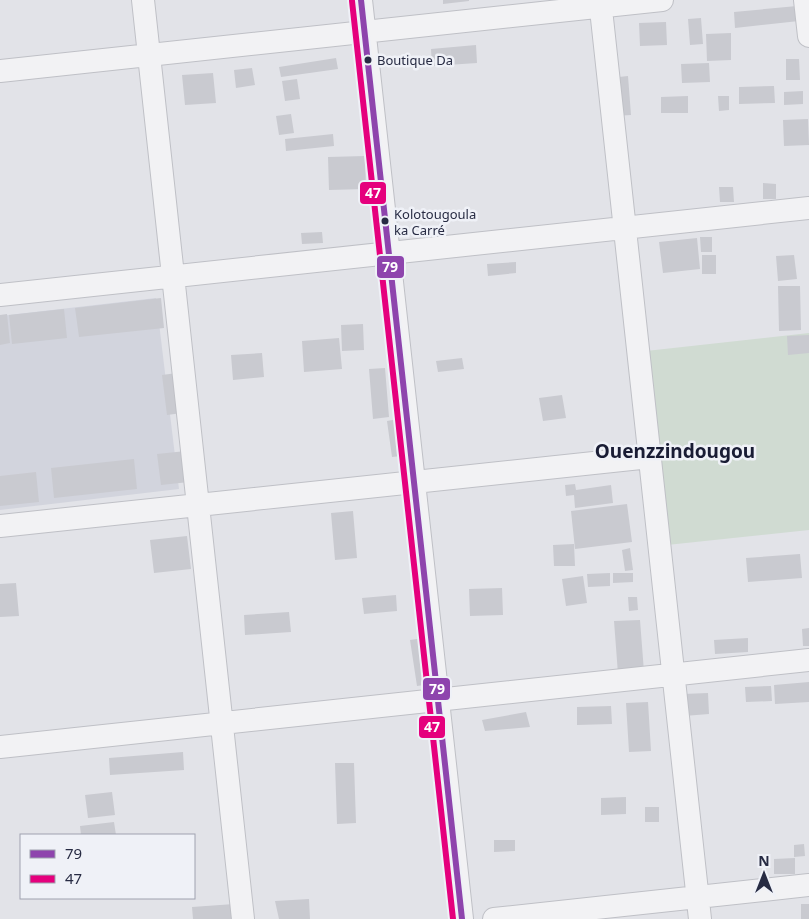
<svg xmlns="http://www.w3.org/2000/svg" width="809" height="919" font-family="'Noto Sans',sans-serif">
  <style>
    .built { fill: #d2d4dd }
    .green { fill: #d0dbd2 }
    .building { fill: #c9cad0 }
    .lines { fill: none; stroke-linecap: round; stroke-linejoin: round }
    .street-casing { stroke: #bfc0c6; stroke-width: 24 }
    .street { stroke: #f2f2f4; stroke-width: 22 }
    .bus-1-casing { stroke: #eff1f7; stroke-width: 10 }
    .bus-2-casing { stroke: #eff1f7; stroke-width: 10 }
    .bus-1 { stroke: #8e44ad; stroke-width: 6 }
    .bus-2 { stroke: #e5007d; stroke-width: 6 }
    .bus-dot { fill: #272b43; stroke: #eff1f7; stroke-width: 2 }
    .labels { text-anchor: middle; stroke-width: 5; stroke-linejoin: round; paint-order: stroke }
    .bus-label { font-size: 13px; fill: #272b43; stroke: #eff1f7; text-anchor: start }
    .district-label { font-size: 19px; font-weight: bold; fill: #191c34; stroke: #eff1f7 }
    .line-badge { stroke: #eff1f7; stroke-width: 2 }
    .badge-label { font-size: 14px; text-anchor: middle; font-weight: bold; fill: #fff }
  </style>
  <rect width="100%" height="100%" fill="#e2e3e8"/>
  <path class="built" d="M156,298L179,489L0,510V316Z"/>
  <path class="green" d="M809,333V530L667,545L646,351Z"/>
  <path class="building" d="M443,0H469V1L443,4Z
    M797,6L799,21L735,28L734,12Z
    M701,18L703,44L690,45L688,19Z
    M666,22L667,45L640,46L639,23Z
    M731,33V60L707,61L706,34Z
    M476,45L477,63L432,66L431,49Z
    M336,58L338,69L281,77L279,67Z
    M786,59H799L800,80H786Z
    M709,63L710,82L682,83L681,64Z
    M252,68L255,85L236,88L234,70Z
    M213,73L216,103L185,105L182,75Z
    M628,76L631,115L614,116L610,78Z
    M297,79L300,99L285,101L282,81Z
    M774,86L775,103L739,104V87Z
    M803,91V104L784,105V92Z
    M688,96V113H661V97Z
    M718,96H729V110L719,111Z
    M291,114L294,133L279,135L276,116Z
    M808,119L809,145L784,146L783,120Z
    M333,134L334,146L286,151L285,139Z
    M365,156L366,189L329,190L328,157Z
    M763,183L776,184V199H763Z
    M719,187H733L734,202H720Z
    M322,232L323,243L302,244L301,233Z
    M700,237H712V252H701Z
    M697,238L700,269L663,273L659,242Z
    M702,255H716V274H702Z
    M794,255L797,279L778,281L776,256Z
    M516,262V273L488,276L487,264Z
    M778,286H800L801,330L779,331Z
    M161,298L164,328L79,337L75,308Z
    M64,309L67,338L12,344L9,315Z
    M7,314L10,343L0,345V315Z
    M363,324L364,350L342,351L341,325Z
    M809,335V353L788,355L787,336Z
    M339,338L342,369L304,372L302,341Z
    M262,353L264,377L233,380L231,355Z
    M462,358L464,369L438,372L436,361Z
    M385,368L389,417L373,419L369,369Z
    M177,373L182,413L167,415L162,375Z
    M562,395L566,418L543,421L539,398Z
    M404,418L410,455L392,457L387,421Z
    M186,451L189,482L161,485L157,454Z
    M134,459L137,489L54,498L51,468Z
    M36,472L39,502L0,506V476Z
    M575,484L576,490L611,485L613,503L575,508L574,495L566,496L565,485Z
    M627,504L632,542L575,549L571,511Z
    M353,511L357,558L335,560L331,513Z
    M187,536L191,569L154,573L150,540Z
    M574,544L575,566H554L553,545Z
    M630,548L633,570L625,571L622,550Z
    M800,554L802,578L748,582L746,558Z
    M610,573V586L588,587L587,574Z
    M613,573H633V582L613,583Z
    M583,576L587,603L566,606L562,579Z
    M16,583L19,616L0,617V584Z
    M502,588L503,615L470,616L469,589Z
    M396,595L397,611L364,614L362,598Z
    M628,597H637L638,610L629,611Z
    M289,612L291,632L245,635L244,615Z
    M640,620L644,672L618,674L614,621Z
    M809,628V646H803L802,629Z
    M431,637L438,683L417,686L410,640Z
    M748,638V652L715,654L714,640Z
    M809,682V702L775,704L774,685Z
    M771,686L772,701L746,702L745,687Z
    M708,693L709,714L684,716L683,694Z
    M648,702L651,751L629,752L626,703Z
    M611,706L612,724L577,725V707Z
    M526,712L530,727L485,731L482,720Z
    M183,752L184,770L110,775L109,758Z
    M335,763H354L356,823L337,824Z
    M112,792L115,815L88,818L85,795Z
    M626,797V814L601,815V798Z
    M645,807H659V822H645Z
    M114,822L116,835H81L80,826Z
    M494,840H515V851L494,852Z
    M804,844L805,856L794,857V845Z
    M795,858V874H774V859Z
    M309,899L310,919H279L275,901Z
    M234,904L235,919H193L192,907Z
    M801,904H809V919H801Z"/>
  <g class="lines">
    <g class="street-casing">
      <path id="street" d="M143,0L243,919
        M361,0L462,919
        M600,0L700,919
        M805,0L809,36
        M0,71L662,0
        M0,295L809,208
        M0,526L650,457
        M0,747L809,660
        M494,919L809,885"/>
    </g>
    <use href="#street" class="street"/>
    <g class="bus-1-casing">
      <path id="bus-1" d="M361,0L462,919"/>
    </g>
    <g class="bus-2-casing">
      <path id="bus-2" d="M352,1L453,919"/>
    </g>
    <use href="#bus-1" class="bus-1"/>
    <use href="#bus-2" class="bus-2"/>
  </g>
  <g class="bus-dot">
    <circle cx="368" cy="60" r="4.5"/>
    <circle cx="385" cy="221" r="4.5"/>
  </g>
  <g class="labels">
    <g class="bus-label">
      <text x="377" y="65">Boutique Da</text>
      <text x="394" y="219">Kolotougoula<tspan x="394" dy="16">ka Carré</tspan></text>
    </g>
    <g class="district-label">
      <text x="675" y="458">Ouenzzindougou</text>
    </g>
  </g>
  <g class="line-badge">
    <rect x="359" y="181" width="28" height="24" rx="5" fill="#e5007d"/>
    <rect x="376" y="255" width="29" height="24" rx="5" fill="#8e44ad"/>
    <rect x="422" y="677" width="29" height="24" rx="5" fill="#8e44ad"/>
    <rect x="418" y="715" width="28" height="24" rx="5" fill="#e5007d"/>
  </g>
  <g class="badge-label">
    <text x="373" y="198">47</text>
    <text x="390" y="272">79</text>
    <text x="437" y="694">79</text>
    <text x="432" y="732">47</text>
  </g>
  <rect x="20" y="834" width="175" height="65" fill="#eff1f7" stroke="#9fa2af"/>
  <rect x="30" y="850" width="25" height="8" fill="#8e44ad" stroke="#9fa2af"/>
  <text x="65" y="859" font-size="15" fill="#272b43">79</text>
  <rect x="30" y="875" width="25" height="8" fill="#e5007d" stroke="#9fa2af"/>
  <text x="65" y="884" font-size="15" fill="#272b43">47</text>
  <g transform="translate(764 874)" stroke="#eff1f7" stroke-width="4" paint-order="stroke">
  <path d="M0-4L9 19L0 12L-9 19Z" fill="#272b43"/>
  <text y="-8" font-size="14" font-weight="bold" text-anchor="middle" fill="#272b43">N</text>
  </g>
</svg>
